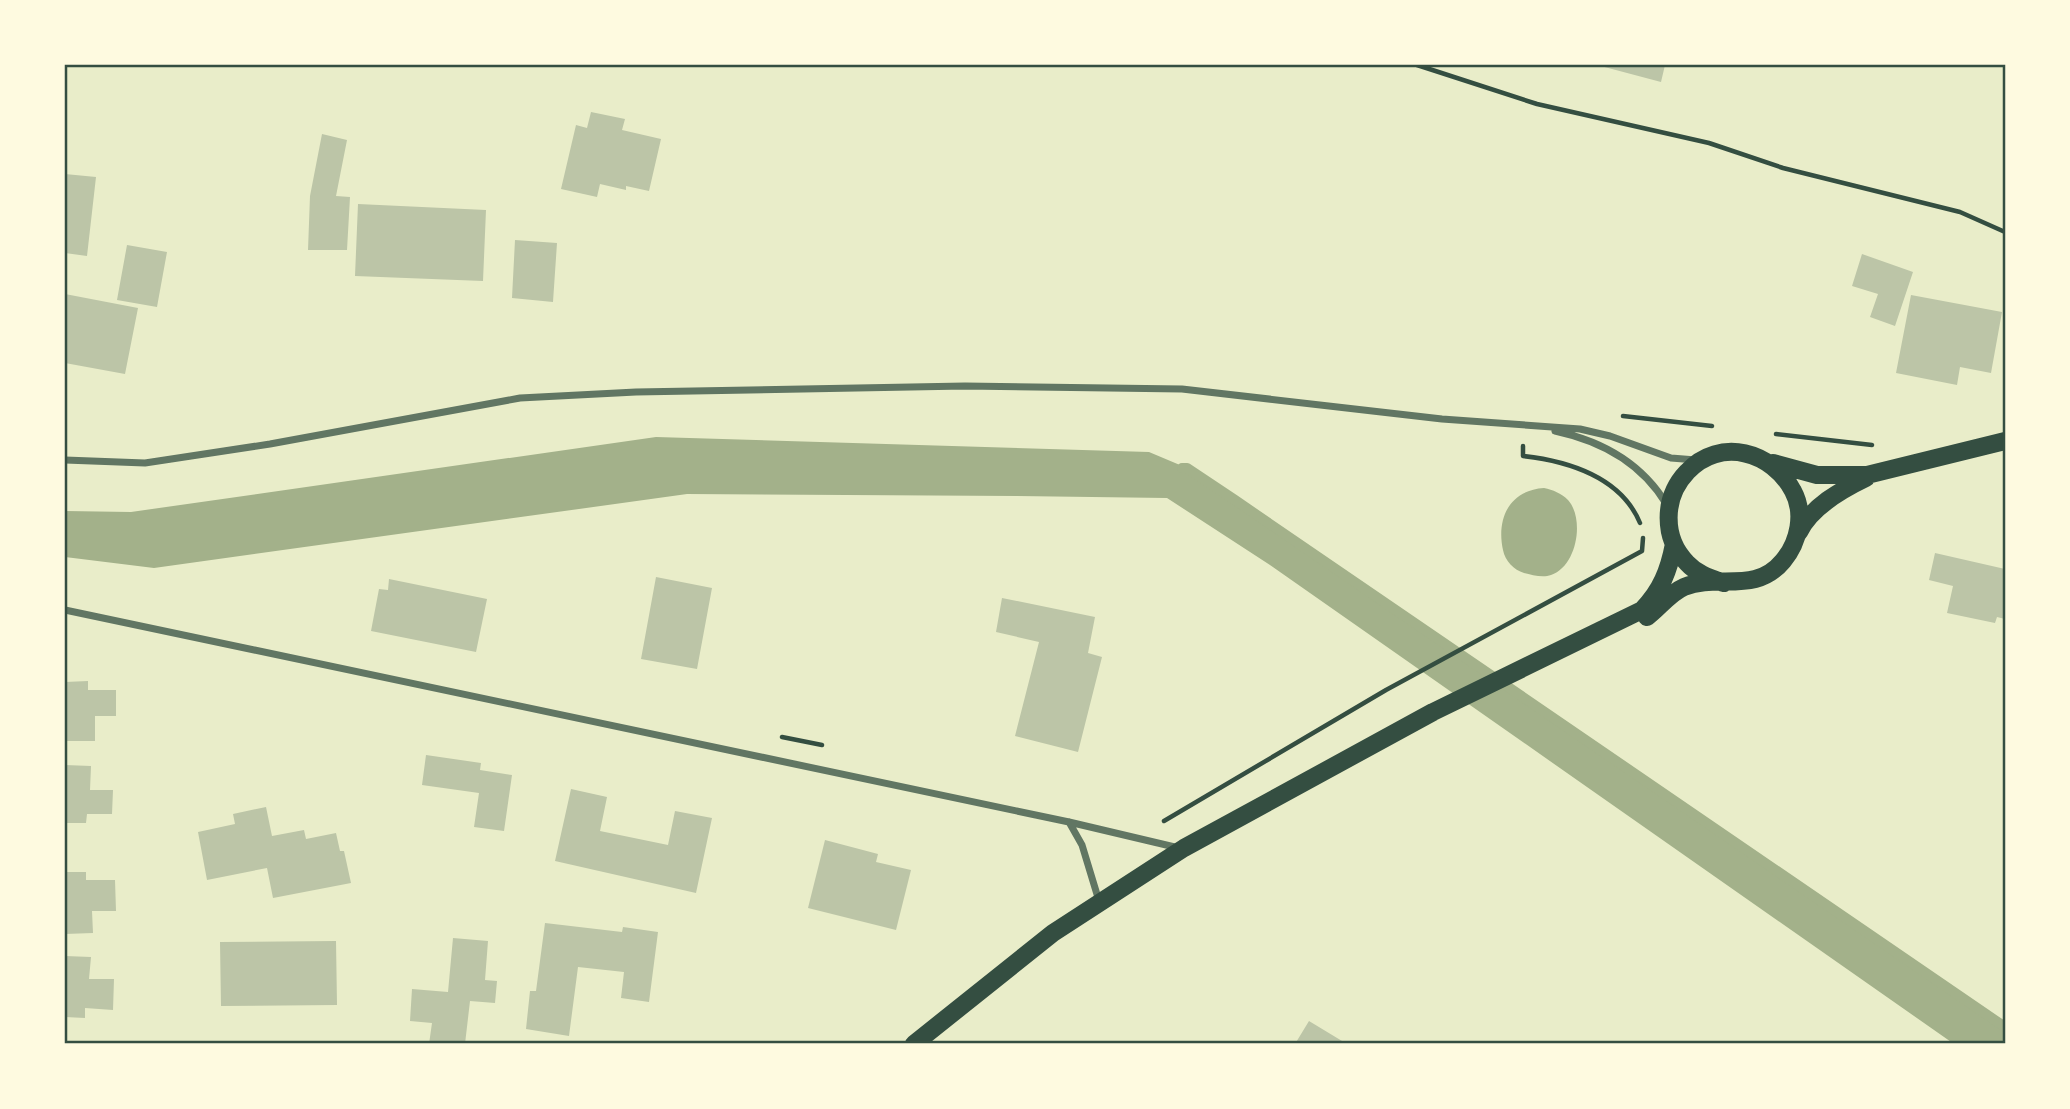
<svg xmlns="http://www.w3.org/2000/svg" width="2070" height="1109" font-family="Poppins,sans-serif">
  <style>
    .water { fill: #a3b18a }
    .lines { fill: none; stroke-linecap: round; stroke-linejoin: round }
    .stream { stroke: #a3b18a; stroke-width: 10 }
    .building { fill: #bcc5a7 }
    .path { stroke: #344e41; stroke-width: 4.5 }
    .minor { stroke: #617663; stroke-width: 7 }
    .primary { stroke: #344e41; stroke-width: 18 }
    .neatline { fill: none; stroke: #344e41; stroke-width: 2.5 }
  </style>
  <rect width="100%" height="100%" fill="#e9edc9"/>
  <path class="water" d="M656,437L1149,452L1187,468L2005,1027V1044H1954L1270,565L1167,498L1017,496L687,494L154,568L65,557V511L131,512Z
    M1544,488C1553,490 1561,493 1568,500C1585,519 1577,566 1551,575C1543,578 1532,575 1524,573C1514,570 1505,561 1503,550C1496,518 1510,490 1544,488Z"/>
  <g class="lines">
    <path class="stream" d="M1182,468H1187L1235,500L2005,1027"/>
  </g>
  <path class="building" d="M1597,65H1665L1661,82Z
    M591,112L625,119L622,130L661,139L649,191L626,186V190L600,184L597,197L561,189L576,125L587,128Z
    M322,134L347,140L336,196L350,197L347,250H308L310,196Z
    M65,174L96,177L87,256L65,253Z
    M358,204L486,210L483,281L355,276Z
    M515,240L557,243L553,302L512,298Z
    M127,245L167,252L157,307L117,300Z
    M1862,254L1913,272L1895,326L1870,317L1878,294L1852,286Z
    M65,294L138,308L125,374L65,363Z
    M1911,295L2002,312L1991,373L1960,367L1957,385L1896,373Z
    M1935,553L2005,569V619L1997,617L1995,623L1947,613L1953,586L1929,580Z
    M656,577L712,588L697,669L641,659Z
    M389,579L487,599L476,652L371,631L379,589L388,590Z
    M1002,598L1095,617L1088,653L1102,657L1078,752L1015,736L1039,642L996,632Z
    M88,681V690H116V716H95V741H65V682Z
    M426,755L481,763L480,770L512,775L504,831L474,827L479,793L422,785Z
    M65,765L91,766L90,790H113L112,814H87L86,823H65Z
    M571,789L607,797L600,831L668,845L675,811L712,818L696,893L555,861Z
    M266,807L272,836L304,830L306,839L336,833L340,851H344L351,883L273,898L267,868L207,880L198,832L235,824L233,814Z
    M825,840L878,854L876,862L911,870L896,930L808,908Z
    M65,872H86V880H115L116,911H92L93,933L65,934Z
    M545,923L622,932L623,927L658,932L649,1002L621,998L624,972L578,967L569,1036L526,1029L530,991H536Z
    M453,938L488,941L485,980L497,981L495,1003L470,1001L465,1044H429L432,1023L410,1021L412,989L448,992Z
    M336,941L337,1005L221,1006L220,942Z
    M65,956L91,957L89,979H114L113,1010L85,1008V1018L65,1017Z
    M1309,1021L1347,1044H1295Z"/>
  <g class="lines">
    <path class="path" d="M1417,65L1537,104L1709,143L1783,168L1960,212L2005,232
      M1623,416L1712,426
      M1776,434L1872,445
      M1523,446V456C1568,461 1621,477 1640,523
      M782,737L822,745
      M1164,821L1386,690L1642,551L1643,538"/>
    <path class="minor" d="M1555,431C1602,441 1642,463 1667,505
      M65,460L145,463L270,444L520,398L636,392L965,386L1182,389L1442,419L1580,429L1610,436L1671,458L1696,460
      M65,610L1069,822L1179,848
      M1069,822L1082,845L1099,901"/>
    <path class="primary" d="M1773,463L1817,475H1867L2005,441
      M1799,532C1811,507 1841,490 1866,478
      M1647,617C1659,608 1670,593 1684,587C1718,573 1755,595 1783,561C1799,542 1805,513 1793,491C1773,452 1720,436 1687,472C1663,497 1662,538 1687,563C1697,574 1710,578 1724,583
      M914,1044L1053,933L1184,848L1433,712L1642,610C1661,591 1669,570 1674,544"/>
  </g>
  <rect width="2070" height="1109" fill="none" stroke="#fefae0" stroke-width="133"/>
  <rect x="66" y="66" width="1938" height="976" class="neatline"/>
</svg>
